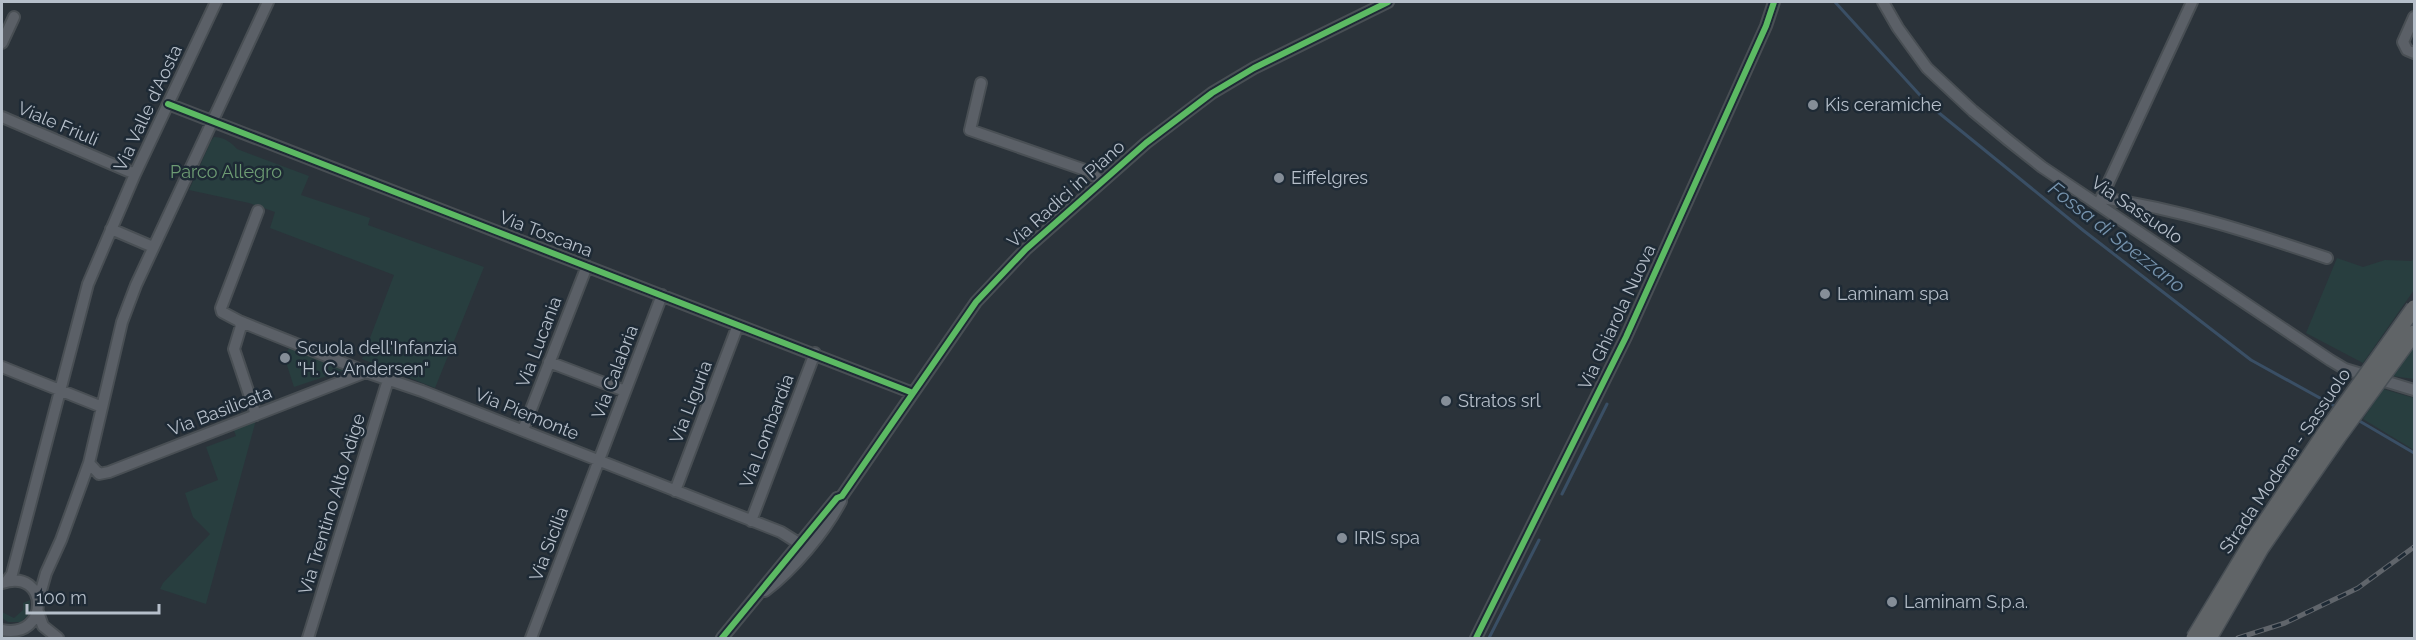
<svg xmlns="http://www.w3.org/2000/svg" width="2416" height="640" font-family="Raleway,sans-serif">
  <style>
    .green { fill: #283e3f }
    .lines { fill: none; stroke-linecap: round; stroke-linejoin: round }
    .stream { stroke: #3a4f65; stroke-width: 3 }
    .minor-casing { stroke: #494f54; stroke-width: 14 }
    .minor { stroke: #5b6067; stroke-width: 10 }
    .rail-casing { stroke: #60656b; stroke-width: 5 }
    .rail { stroke: #1e2a35; stroke-width: 3; stroke-dasharray: 9; stroke-linecap: butt }
    .highway-bridge-casing { stroke: #484f55; stroke-width: 18; stroke-linecap: butt }
    .highway-bridge { stroke: #606467; stroke-width: 15 }
    .cycleway-casing { stroke: #1e2a35; stroke-width: 10 }
    .cycleway { stroke: #5cba63; stroke-width: 6 }
    .poi-dot { fill: #858e98; stroke: #1e2a35; stroke-width: 2 }
    .labels { text-anchor: middle; stroke-width: 5; stroke-linejoin: round; paint-order: stroke }
    .poi-label { font-size: 18px; fill: #b6bfca; stroke: #1e2a35; text-anchor: start }
    .street-label { font-size: 18px; fill: #b6bfca; stroke: #1e2a35 }
    .park-label { font-size: 18px; fill: #6d9b73; stroke: #1e2a35 }
    .water-label { font-size: 20px; font-style: italic; fill: #7693ad; stroke: #1e2a35 }
  </style>
  <rect width="100%" height="100%" fill="#2b333a"/>
  <path class="green" d="M214,137C224,137 231,142 237,149L309,176L301,195L370,218L368,225L484,267L435,388L362,359L394,275L270,228L275,212L249,203L189,190L211,141Z
    M2414,256V290L2363,363L2306,333L2337,258L2363,267L2385,260L2412,261Z
    M2414,345V379L2392,376Z
    M290,347L348,369L294,387L284,356Z
    M2383,389L2414,398V450L2363,419Z
    M256,420L206,604L160,589L163,583L210,534L193,517L185,493L218,480L206,447L236,436L233,428Z
    M30,600V613L21,622H8L2,618V612L14,618L23,610V603Z"/>
  <g class="lines">
    <path class="stream" d="M1835,2L1928,104L2084,231L2251,360L2338,408
      M2356,419L2414,453
      M1562,494L1607,404
      M1489,638L1539,540"/>
    <g class="minor-casing">
      <path id="minor" d="M1883,2L1898,28L1927,68L1973,111L2008,140L2042,167L2330,360L2345,369L2414,390
        M2414,17L2403,42L2407,50L2414,53
        M2,43L14,17
        M981,83L970,130L1088,171L1101,181
        M168,104L913,393
        M2,117L135,174
        M2102,198C2179,209 2253,233 2327,258
        M2099,203L2192,2
        M111,229L153,247
        M239,321L366,372L422,391L781,532L800,544
        M549,362L625,391
        M2,367L102,407
        M256,415L234,349L241,326L239,321L222,312L221,308L258,211
        M523,430L587,266
        M89,463L99,474L109,472L366,372
        M675,491L738,325
        M751,521L815,353
        M7,581L12,574L88,284L135,174L216,2
        M765,591C793,570 825,532 841,501
        M38,601L46,573L61,540L89,463L122,322L136,285L268,2
        M38,612L43,626L58,638
        M2,630C50,640 50,567 2,583
        M308,638L388,380
        M531,638L662,295
        M722,638L837,498L842,496L976,302L1026,249L1146,143L1212,93L1254,68L1388,2
        M1476,638L1626,337L1766,26L1774,2"/>
    </g>
    <use href="#minor" class="minor"/>
    <g class="rail-casing">
      <path id="rail" d="M2238,638L2285,623L2358,588L2414,547"/>
    </g>
    <use href="#rail" class="rail"/>
    <g class="highway-bridge-casing">
      <path id="highway-bridge" d="M2194,638L2252,542L2327,430L2414,308
        M2209,638L2261,548L2338,437L2414,333"/>
    </g>
    <use href="#highway-bridge" class="highway-bridge"/>
    <g class="cycleway-casing">
      <path id="cycleway" d="M168,104L913,393
        M722,638L837,498L842,496L976,302L1026,249L1146,143L1212,93L1254,68L1388,2
        M1476,638L1626,337L1766,26L1774,2"/>
    </g>
    <use href="#cycleway" class="cycleway"/>
  </g>
  <g class="poi-dot">
    <circle cx="1813" cy="105" r="6"/>
    <circle cx="1279" cy="178" r="6"/>
    <circle cx="1825" cy="294" r="6"/>
    <circle cx="285" cy="358" r="6"/>
    <circle cx="1446" cy="401" r="6"/>
    <circle cx="1342" cy="538" r="6"/>
    <circle cx="1892" cy="602" r="6"/>
  </g>
  <g class="labels">
    <g class="poi-label">
      <text x="1825" y="111">Kis ceramiche</text>
      <text x="1291" y="184">Eiffelgres</text>
      <text x="1837" y="300">Laminam spa</text>
      <text x="297" y="354">Scuola dell'Infanzia<tspan x="297" dy="21">"H. C. Andersen"</tspan></text>
      <text x="1458" y="407">Stratos srl</text>
      <text x="1354" y="544">IRIS spa</text>
      <text x="1904" y="608">Laminam S.p.a.</text>
    </g>
    <g class="street-label">
      <text transform="translate(148 108) rotate(-65)" y="6">Via Valle d'Aosta</text>
      <text transform="translate(58 124) rotate(23)" y="6">Viale Friuli</text>
      <text transform="translate(1066 194) rotate(-42)" y="6">Via Radici in Piano</text>
      <text transform="translate(2137 210) rotate(34)" y="6">Via Sassuolo</text>
      <text transform="translate(546 234) rotate(21)" y="6">Via Toscana</text>
      <text transform="translate(1617 317) rotate(-65)" y="6">Via Ghiarola Nuova</text>
      <text transform="translate(539 342) rotate(-69)" y="6">Via Lucania</text>
      <text transform="translate(615 372) rotate(-69)" y="6">Via Calabria</text>
      <text transform="translate(691 402) rotate(-69)" y="6">Via Liguria</text>
      <text transform="translate(220 411) rotate(-21)" y="6">Via Basilicata</text>
      <text transform="translate(527 414) rotate(22)" y="6">Via Piemonte</text>
      <text transform="translate(767 431) rotate(-69)" y="6">Via Lombardia</text>
      <text transform="translate(2285 461) rotate(-56)" y="6">Strada Modena - Sassuolo</text>
      <text transform="translate(332 504) rotate(-73)" y="6">Via Trentino Alto Adige</text>
      <text transform="translate(549 544) rotate(-69)" y="6">Via Sicilia</text>
    </g>
    <g class="park-label">
      <text x="226" y="178">Parco Allegro</text>
    </g>
    <g class="water-label">
      <text transform="translate(2117 237) rotate(38)" y="7">Fossa di Spezzano</text>
    </g>
  </g>
  <rect width="2416" height="640" fill="none" stroke="#b6bfca" stroke-width="6"/>
  <path d="M27 604v9h132v-9" fill="none" stroke="#b6bfca" stroke-width="3"/>
  <text x="36" y="604" font-size="18" fill="#b6bfca" stroke="#1e2a35" stroke-width="4.5" paint-order="stroke">100 m</text>
</svg>
